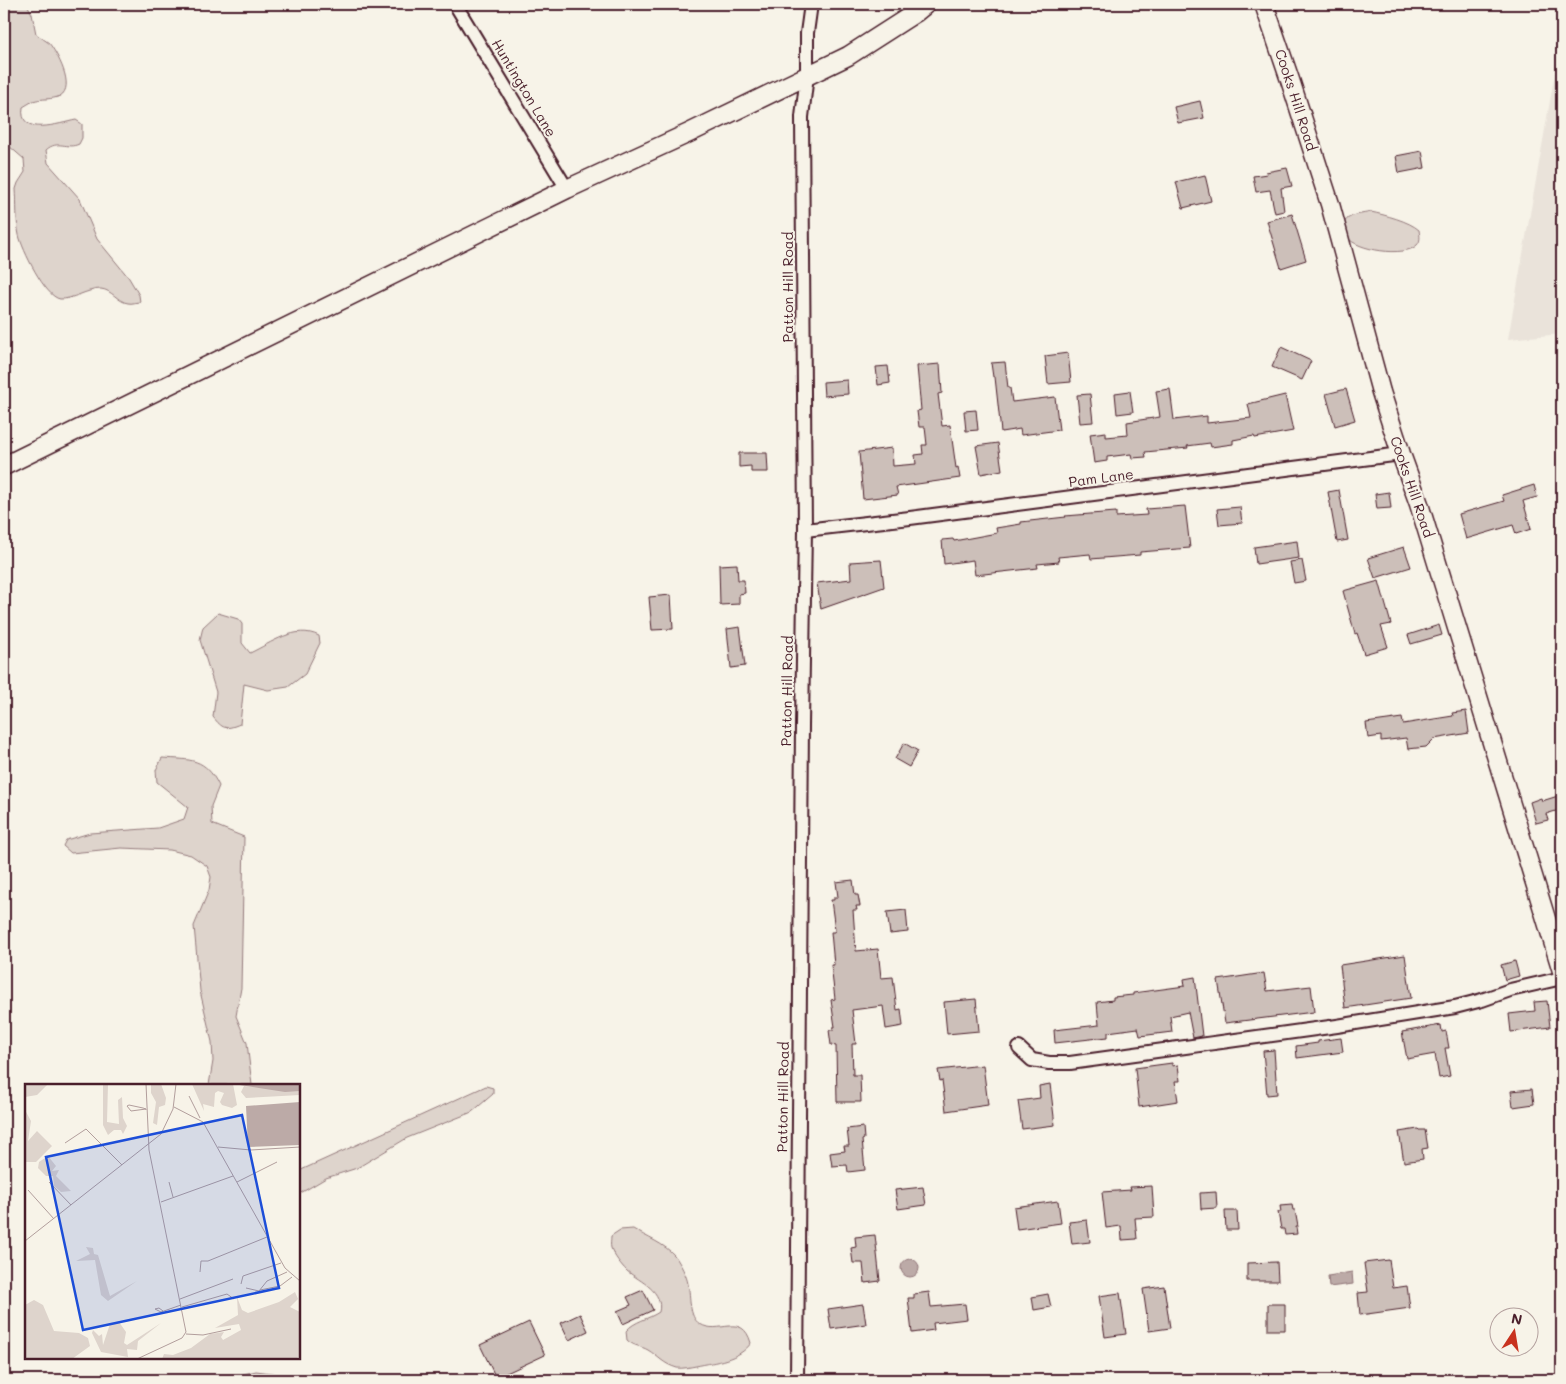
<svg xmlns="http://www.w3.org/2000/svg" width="1566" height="1384" font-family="Mali,sans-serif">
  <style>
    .built { fill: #eae3da }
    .green { fill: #ded4cc; stroke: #947a7c }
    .water { fill: #bcaaa7; stroke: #8e7275 }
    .building { fill: #ccbfb9; stroke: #4a1f2b }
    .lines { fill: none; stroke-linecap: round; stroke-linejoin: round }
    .street-casing { stroke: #4a1f2b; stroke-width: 16 }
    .secondary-casing { stroke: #4a1f2b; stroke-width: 21 }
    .street { stroke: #f7f3e8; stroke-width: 12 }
    .secondary { stroke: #f7f3e8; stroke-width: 18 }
    .labels { text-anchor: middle; stroke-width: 4; stroke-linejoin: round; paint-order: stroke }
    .street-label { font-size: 14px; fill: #4a1f2b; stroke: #f7f3e8 }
    .inset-road { fill: none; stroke: #b29e9c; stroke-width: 1 }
    .view { fill: #1d4ed8; fill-opacity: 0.15; stroke: #1d4ed8; stroke-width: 2.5 }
    .inset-edge { fill: none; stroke: #4a1f2b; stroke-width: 2.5 }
  </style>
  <rect width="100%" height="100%" fill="#f7f3e8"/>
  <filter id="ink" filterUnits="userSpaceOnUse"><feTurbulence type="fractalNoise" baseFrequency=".02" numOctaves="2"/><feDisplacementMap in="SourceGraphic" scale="10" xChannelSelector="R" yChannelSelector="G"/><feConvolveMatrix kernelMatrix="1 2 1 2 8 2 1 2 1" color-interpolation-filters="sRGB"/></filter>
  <g filter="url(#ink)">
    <path class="built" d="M1562,33V334L1508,339Z"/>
    <path class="green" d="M4,4H27L32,14L36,34C40,37 45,40 49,43C57,53 76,87 60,96C52,100 42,98 33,101C30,103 26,105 23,107C18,138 60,123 76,120L82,124V138L79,144C67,150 58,139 46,150L48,163L80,199L97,239L129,278L139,295L140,302C136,302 132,304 128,303C118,302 112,290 101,289C87,289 72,300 60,299C45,297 22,249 19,235C16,222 17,203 16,189L18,183L25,172L24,159L9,146L4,145Z
      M1371,212C1385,215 1409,221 1419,230C1420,236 1421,241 1417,245C1405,258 1356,250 1347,237C1345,235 1343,230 1342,227C1346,214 1359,215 1371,212Z
      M218,613L238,619L242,624V643L250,653C271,643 296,624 319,636L320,643L305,674L288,687L268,690L244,684L240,724C225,730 223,729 213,717L216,692L200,640L203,627Z
      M162,758C191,760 205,757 219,786L211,806L212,824L244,837L241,988L236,1016L247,1043L252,1085H209L213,1061L212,1042L200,991L194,926L209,890L211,877L207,866L191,855L170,850L121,848L71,853L63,846L66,840L90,833L158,828L184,819L188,807L157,782L156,770Z
      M486,1086L493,1088V1094L472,1112L407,1138L357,1168L326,1178L299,1194V1171Z
      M633,1229C646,1237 665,1244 675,1256C680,1263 687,1276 688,1284C691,1296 688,1317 700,1324C719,1336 742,1311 751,1343C739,1360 715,1362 696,1366C690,1367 682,1369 677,1368C663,1364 658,1356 648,1350C641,1346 633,1346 627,1340L626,1331C634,1321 649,1319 659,1312C664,1291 641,1282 627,1271C621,1265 614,1256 611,1248C610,1245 611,1240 611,1236L620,1230Z
      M256,1371L279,1374L291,1380H220Z"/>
    <path class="water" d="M1562,185V254C1551,232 1558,208 1562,185Z
      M901 1268a9 9 0 1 1 18 0a9 9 0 1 1-18 0Z
      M1352,1272L1353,1284L1329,1287L1328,1276Z"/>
    <path class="building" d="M1200,101L1204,118L1178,123L1174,107Z
      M1422,151L1425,168L1399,173L1396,156Z
      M1287,168L1292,186L1281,188L1284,211L1275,213L1270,190L1256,192L1253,176L1267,174L1266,172Z
      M1205,175L1211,201L1183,208L1176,182Z
      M1292,214L1306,260L1281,268L1267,221Z
      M1281,347L1311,361L1302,380L1272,367Z
      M1068,353L1071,382L1048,384L1045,356Z
      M1005,362L1008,388H1010L1012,402L1055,397L1059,430L1021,435L1020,429L1001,432L995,377H993L991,363Z
      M940,364L942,393L938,394L942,426L950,425L956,468L958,467L960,478L896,487L898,495L863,499L859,452L892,448L893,466L916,464L915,455L923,454L922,445H927L925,427H919L917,411L921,410L917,366Z
      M888,366L890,383L878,385L876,367Z
      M847,380L848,394L824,396L823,382Z
      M1170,389L1174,420L1207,416V423L1251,418L1248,404L1285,395L1293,431L1255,438L1254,436L1233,440V444L1211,447L1210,443L1187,446L1188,448L1145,452L1146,457L1132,458L1131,454L1107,457V461L1094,463L1090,434L1106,432V437L1128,435L1127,422L1160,417L1156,391Z
      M1346,389L1355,420L1335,426L1326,394Z
      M1130,391L1133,412L1117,414L1115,393Z
      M1090,394L1093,422L1080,423L1077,395Z
      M976,410L978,430L966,431L964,411Z
      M998,443L1002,470L981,474L976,446Z
      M739,453H767L768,472H751V466L739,467Z
      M1534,485L1537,497L1523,501L1531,529L1516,534L1513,525L1466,539L1459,514L1504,501L1502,495Z
      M1339,490L1348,540L1337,542L1328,492Z
      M1389,492L1391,508L1377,509L1375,494Z
      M1185,506L1190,548L1140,552V555L1091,559L1090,554L1058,557L1059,562L1037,564L1038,568L975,575L973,560L944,564L942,540L953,539L954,541L997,533L996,528L1021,524V522L1066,517L1065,516L1116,512V517L1147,515L1146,509Z
      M1240,507L1242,523L1219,525L1217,509Z
      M1297,541L1299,558L1256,564L1254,547Z
      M1404,547L1411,567L1375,578L1368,558Z
      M881,560L884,587L821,609L817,583L851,579L850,562Z
      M1302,560L1306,581L1294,583L1290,562Z
      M737,564L738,580H744L745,593L739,594V604L720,605L719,565Z
      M1379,581L1391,624L1381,626L1388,647L1364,654L1357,633L1355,634L1343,591Z
      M671,595L673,629L652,630L649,597Z
      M1439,625L1442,635L1411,644L1408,635Z
      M740,627L745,666L731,668L727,629Z
      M1466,711L1469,733L1434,739L1426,747L1408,749L1406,738L1381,741V736L1368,738L1366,723L1402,718L1403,724L1453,716L1452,713Z
      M904,743L918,751L909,767L895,759Z
      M1558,796L1562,809L1546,814L1548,820L1536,823L1530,802L1541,798L1542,801Z
      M853,880L855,895H858L860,906H856L857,910H853L856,951L878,949L881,978L893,977L897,1010L901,1009L903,1026L886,1029L883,1006L852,1010L856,1044H852L853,1075H860L861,1102H837L836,1046L831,1045L829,1030H833V1027H835L831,1000L835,999L831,965H834L831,932H834L835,930L831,900H834V897H838L836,882Z
      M906,910L908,932L890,934L887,912Z
      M1405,955L1411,998L1345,1008L1340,965Z
      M1515,961L1519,976L1505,980L1501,965Z
      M1264,973L1267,991L1311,986L1314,1012L1225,1023L1218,980Z
      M1195,977L1202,1036L1193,1038L1188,1012L1170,1016L1172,1032L1140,1036L1138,1028L1108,1032V1037L1055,1043L1054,1030L1099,1025L1097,1002L1113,1000V997L1133,995V993L1185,986L1184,979Z
      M976,999L979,1031L947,1034L944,1002Z
      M1547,1001L1550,1027L1511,1032L1509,1014L1535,1011L1534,1002Z
      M1441,1025L1442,1032L1446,1031L1449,1048H1445L1450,1076L1439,1078L1435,1054L1407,1059L1402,1032Z
      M1341,1038L1343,1052L1297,1058L1296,1046L1318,1043V1041Z
      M1274,1050L1277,1094L1267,1095L1263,1051Z
      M1172,1063V1066L1178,1065L1180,1081H1175L1178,1101L1139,1107L1135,1068Z
      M983,1065L988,1105L946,1111L942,1080L940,1081L938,1070Z
      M1050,1084L1055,1125L1022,1129L1018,1101L1040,1098L1039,1086Z
      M1532,1089L1534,1104L1513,1107L1511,1091Z
      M863,1127L864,1139L862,1140L865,1170L848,1172L847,1165L832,1166L830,1153L845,1151L844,1146H849L847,1129Z
      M1418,1129L1419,1130H1425L1428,1148L1422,1149L1423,1159L1404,1162L1399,1132Z
      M1152,1186L1154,1217L1135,1218L1137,1239L1122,1240L1121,1226L1106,1228L1102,1192L1131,1190L1130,1187Z
      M923,1187L926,1205L898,1209L895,1190Z
      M1216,1192L1217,1208L1201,1209L1200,1193Z
      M1058,1201L1061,1223L1017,1229L1014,1207Z
      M1292,1205L1293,1210H1295L1298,1227H1296L1297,1234L1285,1235L1284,1229H1281L1278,1212H1281L1280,1206Z
      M1225,1211H1237L1238,1230H1226Z
      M1087,1220L1090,1242L1072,1244L1069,1222Z
      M875,1235L880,1281L865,1283L863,1263H853L851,1248L856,1247L855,1237Z
      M1389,1260L1393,1288L1407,1286L1410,1308L1360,1315L1358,1293L1368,1292L1364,1263Z
      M1277,1262L1278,1281H1247V1263Z
      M1164,1286L1170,1328L1149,1331L1143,1289Z
      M643,1290L653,1310L623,1324L617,1311L631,1305L627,1297Z
      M929,1292L931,1307L965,1304L967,1319L933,1323L934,1330L912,1333L908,1298H914V1294Z
      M1120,1293L1126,1334L1105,1337L1099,1296Z
      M1048,1294L1051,1307L1034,1310L1032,1297Z
      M863,1304L866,1324L831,1329L828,1309Z
      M1268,1304H1285V1330H1268Z
      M580,1314L588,1331L569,1340L561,1323Z
      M529,1322L545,1355L496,1378L480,1345Z"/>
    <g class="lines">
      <g class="street-casing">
        <path id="street" d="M455,4L567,189
          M805,530L910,518L1401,454
          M1019,1048L1032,1060L1049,1063H1070L1337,1026L1455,1007L1482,1000L1510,990L1562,978
          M797,1380L802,725L805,530L802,117L807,75V33L811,4"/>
      </g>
      <g class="secondary-casing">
        <path id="secondary" d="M1264,4L1290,80L1330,204L1381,392L1401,454L1419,504L1562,971
          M4,466L567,189L689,133L848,56L915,13L926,4"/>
      </g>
      <use href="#street" class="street"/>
      <use href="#secondary" class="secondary"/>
    </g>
  </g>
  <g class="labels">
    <g class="street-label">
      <text transform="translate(524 88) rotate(59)" y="5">Huntington Lane</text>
      <text transform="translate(1296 100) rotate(72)" y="5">Cooks Hill Road</text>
      <text transform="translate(788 287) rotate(-90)" y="5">Patton Hill Road</text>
      <text transform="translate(1101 478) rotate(-7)" y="5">Pam Lane</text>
      <text transform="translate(1412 487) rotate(71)" y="5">Cooks Hill Road</text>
      <text transform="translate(787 691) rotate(-89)" y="5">Patton Hill Road</text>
      <text transform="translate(783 1097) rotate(-89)" y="5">Patton Hill Road</text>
    </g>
  </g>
  <g transform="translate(25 1084)">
    <rect width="275" height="275" fill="#f7f3e8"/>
    <path d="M0,0H23L12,11L0,13ZM83,0L82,38L94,40L93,16L97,13L98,34L102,42L98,50L96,46H89L83,51L78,41V1ZM126,0H136L141,14L140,21L134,23L132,41L128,39L131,18L126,9ZM167,0H208L212,21L207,24L197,21L195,18L199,9L193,7L190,9L189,23L178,20L179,27ZM219,2L275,7V11L221,14L216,8ZM0,26L6,37L3,57L12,47L27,62L11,78H0ZM23,72L31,82L27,87L34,86L31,92L46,107L36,108L29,102L28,92H21L13,84L14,78ZM61,163L68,164L69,170L73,171L85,212L112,197L83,217L76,211L70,176L51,177L65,170ZM270,208L273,215L265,223L275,228V272L272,274L137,275L139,270L148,271L166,264L185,250L199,248L196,253L198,256L216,246L214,240L190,244L213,231L212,213L217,226L223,229L254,218ZM9,216L18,221L29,247L54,249L63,254L65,262L47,275H0V221ZM94,238L101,248L99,259L102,261L136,239L113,257L112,266L102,265L103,273L76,268L67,249L68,246L74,252L77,250L78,261L85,240Z" fill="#ded4cc"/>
    <path d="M208,0H275V7L260,8ZM275,18V61L223,63L221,22Z" fill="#bcaaa7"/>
    <path class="inset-road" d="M164,12L175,34M149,23L178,38L260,184L275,197M121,25L106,27L102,22L104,21L118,24L121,25V26M40,59L61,45L97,81M193,63L226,66L275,63M24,98L46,121M144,98L148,113M212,98L252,78M3,106L29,135M136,118L208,92M0,157L136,50L148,25L151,0M175,188L176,177H183L242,153M216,200L218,192L256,179M221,204L234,207L242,197L262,188M235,206L255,202L267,193M155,215L208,195M157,223L202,210L209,215M138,227L134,224L130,225L136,228L156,221M161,250L178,251L206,245M112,275L157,254L161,248L124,66L121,0"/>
    <path class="view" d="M217,31L254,204L58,246L21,73Z"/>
    <rect width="275" height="275" class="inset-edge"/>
  </g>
  <rect width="1566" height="1384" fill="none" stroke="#f7f3e8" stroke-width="20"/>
  <rect x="10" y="10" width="1546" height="1364" fill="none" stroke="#4a1f2b" stroke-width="2" filter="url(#ink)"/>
  <g transform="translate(1514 1332) rotate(12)"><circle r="24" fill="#f7f3e8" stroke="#b29e9c"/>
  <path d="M0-4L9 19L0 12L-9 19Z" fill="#c8321e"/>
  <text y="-8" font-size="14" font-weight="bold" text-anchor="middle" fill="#4a1f2b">N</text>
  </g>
</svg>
